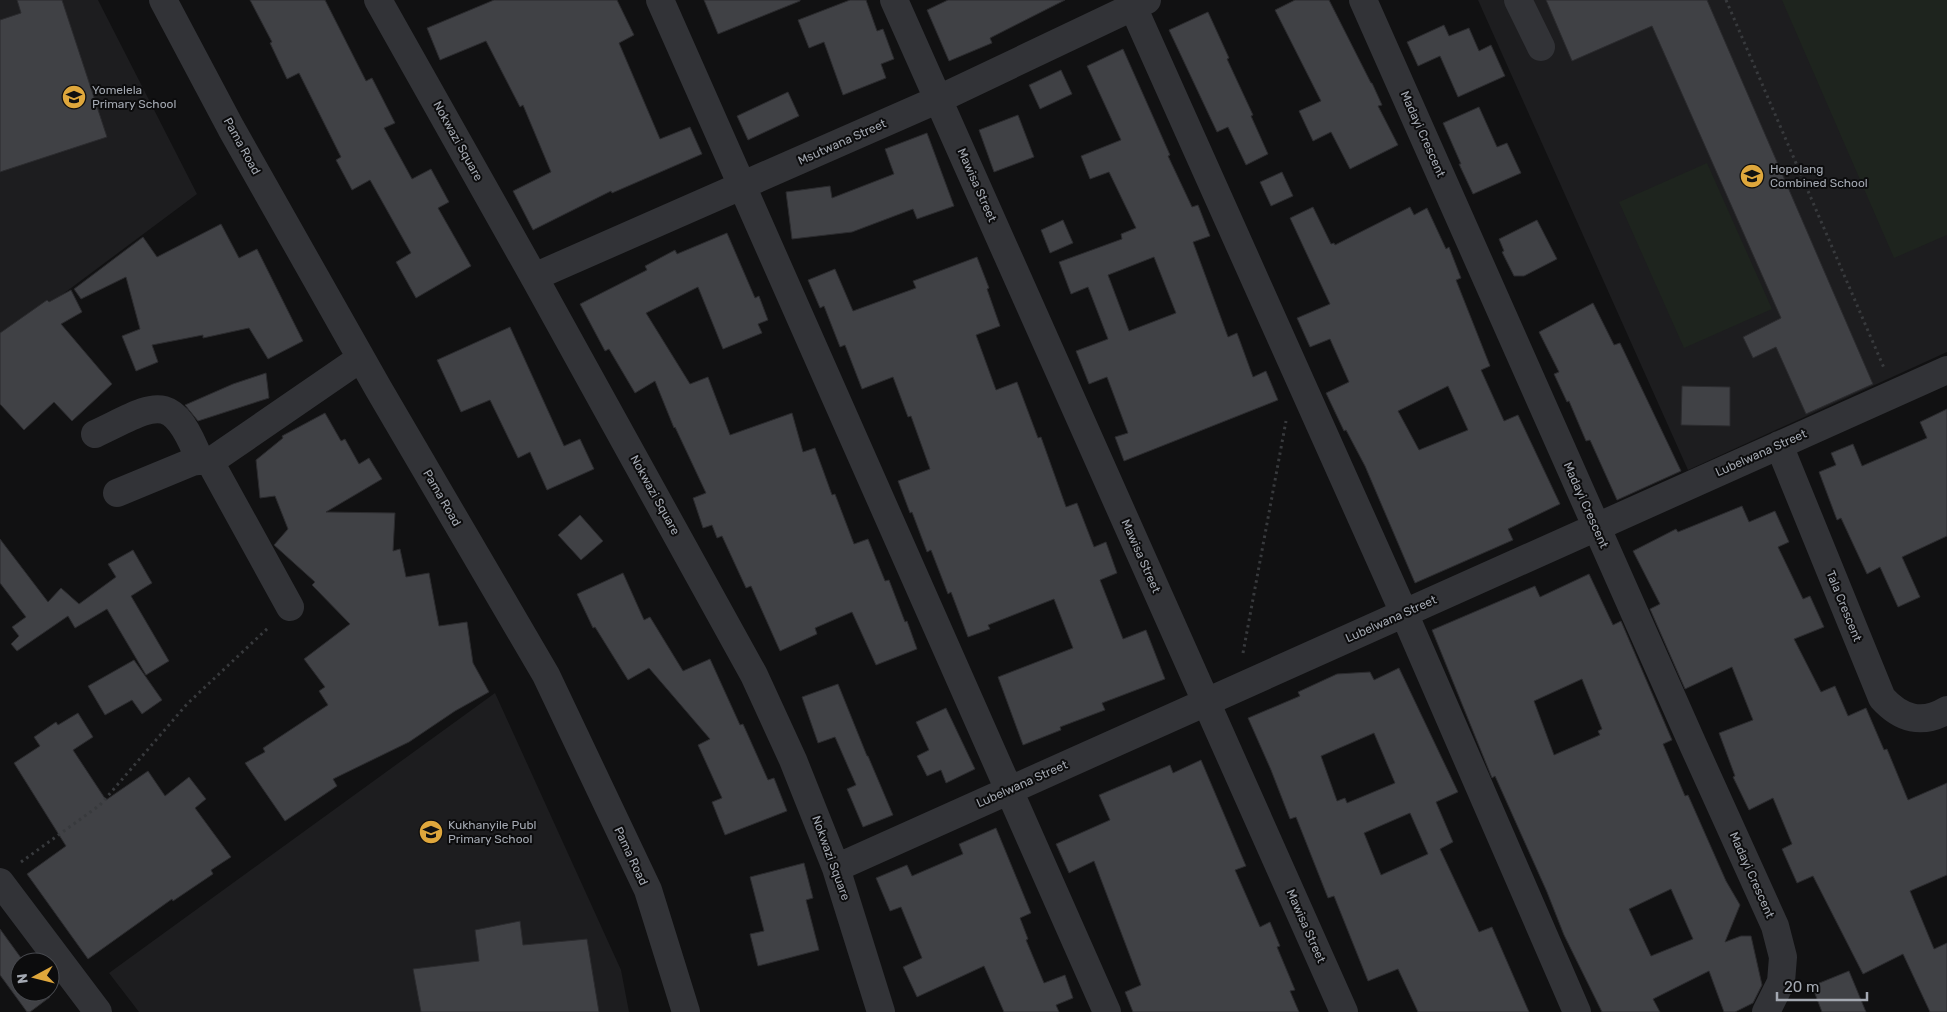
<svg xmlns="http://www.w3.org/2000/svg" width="1947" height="1012" font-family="Rubik,sans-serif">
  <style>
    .built { fill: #1d1d1f }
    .green { fill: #1e241e }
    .building { fill: #404145; stroke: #2b2b2e; fill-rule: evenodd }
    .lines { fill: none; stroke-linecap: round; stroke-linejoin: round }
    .path { stroke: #383a3d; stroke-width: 3; stroke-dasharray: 2.5 4; stroke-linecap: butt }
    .minor { stroke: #323337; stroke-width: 28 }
    .labels { text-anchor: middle; stroke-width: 4; stroke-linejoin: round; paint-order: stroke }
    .poi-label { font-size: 12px; fill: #a3a8b1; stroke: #0c0c0d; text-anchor: start }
    .street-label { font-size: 12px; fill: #a3a8b1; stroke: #0c0c0d }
  </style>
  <rect width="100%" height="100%" fill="#111112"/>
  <path class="built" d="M0,0H98L197,194L0,341Z
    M1478,0H1947V352L1688,470Z
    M495,693L621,970L629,1012H139L109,973Z"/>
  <path class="green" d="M1782,0H1947V235L1894,258Z
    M1707,163L1772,309L1684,348L1619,202Z"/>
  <path class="building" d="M17,0H62L107,137L0,172V20L21,13Z
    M250,0H325L366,81L372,78L395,123L384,128L412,179L431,169L449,202L438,208L471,266L416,298L396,262L411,253L370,180L352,190L336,160L341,157L299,73L287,79L270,43L272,42Z
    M494,0H617L634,35L619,43L660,139L690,127L702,154L612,193L611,191L533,230L513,191L551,172L523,105L520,107L486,41L440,60L427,28Z
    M704,0H800V1L718,34Z
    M850,0H866L877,31L883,29L894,59L881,64L886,78L843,95L824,42L809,48L798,20Z
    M948,0H1065L990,38L992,43L949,61L927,10Z
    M1295,0H1329L1371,83H1372L1382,105L1378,106L1398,145L1350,169L1331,132L1313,141L1299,111L1321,101L1275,10Z
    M1546,0H1707L1873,384L1806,414L1776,347L1753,358L1743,337L1781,318L1652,26L1572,61Z
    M1208,12L1229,58L1227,59L1253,115L1251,116L1268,154L1246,165L1228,127L1217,132L1169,30Z
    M1444,25L1449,36L1469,28L1479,51L1491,45L1505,76L1458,97L1440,56L1418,66L1407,42Z
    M1123,49L1170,155L1168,156L1192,207L1198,205L1210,236L1193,242L1228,337L1237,333L1253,377L1266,371L1278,400L1124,461L1115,437L1128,433L1107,377L1089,384L1076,351L1108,339L1088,287L1071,294L1059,262L1122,239L1121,234L1136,228L1109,172L1090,179L1081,156L1121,140L1087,66ZM1154,257L1176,313L1129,331L1108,275Z
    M1061,70L1072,94L1040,109L1029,85Z
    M788,92L799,116L748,140L737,116Z
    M1479,107L1497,147L1507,143L1521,173L1473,194L1459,164H1461L1443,123Z
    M1018,115L1034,157L994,172L979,130Z
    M927,133L954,206L917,219L913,209L852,232L792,239L786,192L830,186L832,198L894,174L885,149Z
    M1282,172L1293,196L1271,206L1260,182Z
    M1313,207L1331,244L1334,243L1335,245L1410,207L1414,215L1427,208L1446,249L1449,247L1461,278L1456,280L1490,366L1481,370L1504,421L1518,415L1560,504L1508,529L1513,540L1415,583L1365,466L1346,430L1344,431L1326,393L1349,382L1330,339L1310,347L1297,318L1330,304L1290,218ZM1448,386L1468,430L1419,450L1398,411Z
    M1063,220L1073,243L1050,253L1041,230Z
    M1537,220L1557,259L1524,276H1514L1502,252L1504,251L1499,239Z
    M221,224L239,258L257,249L303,341L268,359L249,328L203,338V335L152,345L158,362L136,371L122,336L140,329L126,277L81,299L74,289L143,237L157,257Z
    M727,233L755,298L759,296L768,320L758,324L762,333L723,349L698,287L646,313L690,384L708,377L730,435L792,413L803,452L815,448L832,495L835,494L854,544L868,539L885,581L889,580L905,622L907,621L917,649L876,665L852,612L815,628L817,634L780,651L751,586L746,588L722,536L717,538L712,525L703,528L693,498L706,493L675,427L674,428L655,381L635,393L609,349L605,351L580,304L647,270L645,266L675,250L677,254Z
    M977,257L989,288L987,289L1000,326L976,335L996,390L1017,382L1038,438L1041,437L1066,507L1077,503L1094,547L1106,542L1117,573L1100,580L1123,639L1146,630L1165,679L1102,703L1105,710L1060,727L1061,730L1023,745L998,677L1073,648L1054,599L988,625L990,629L968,637L951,592L948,594L931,550L927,552L912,512L910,513L898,481L930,469L911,416L908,417L893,377L862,389L845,345L840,347L824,306L820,308L808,280L835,269L853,311L916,288L913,281Z
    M71,290L82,312L61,324L112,384L72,421L54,402L24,430L0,404V333L47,300L49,302Z
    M1593,303L1614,345L1620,343L1681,471L1617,500L1590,440L1586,441L1569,401L1567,402L1554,374L1559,372L1539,332Z
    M510,327L564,446L580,439L594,469L547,490L530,452L518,458L490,400L461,412L437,360Z
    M266,373L269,398L198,421L185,405L233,384Z
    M1682,386L1730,387V426L1681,425Z
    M1947,409V536L1902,557L1920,597L1898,607L1880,567L1867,574L1841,518L1837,520L1819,472L1836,465L1831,453L1853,444L1862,466L1927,438L1920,422Z
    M325,413L341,441L345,439L359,464L369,458L382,479L326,512L395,513L393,551L400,549L406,577L429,573L439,626L467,622L473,663L489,692L455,711L409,742L333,779L337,786L285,821L245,763L265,752L263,748L328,705L319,691L325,687L304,659L350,624L312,585L315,582L274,545L288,529L275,496L260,498L256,460L283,438L282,436Z
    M1742,506L1749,522L1775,511L1789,542L1778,547L1803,599L1810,596L1824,627L1794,639L1821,692L1835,686L1848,716L1866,708L1884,750L1887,749L1908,800L1947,783V875L1910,891L1934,949L1947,943V1012H1930L1903,954L1863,974L1813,876L1797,883L1782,849L1792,844L1773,798L1749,810L1733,777L1735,776L1719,733L1753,720L1732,667L1685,689L1650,609L1660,604L1633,551L1676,529L1678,532Z
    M580,515L603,541L581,560L558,535Z
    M0,539L48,602L61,588L79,604L116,577L108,564L133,550L152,583L131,596L169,661L146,675L107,609L75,628L68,616L17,651L11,644L19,636L12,627L26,617L0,583Z
    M623,573L644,620L650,617L683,671L710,659L740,725L743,724L768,780L774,778L787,811L725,835L712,802L722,798L698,745L710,739L649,668L628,680L595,627L593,628L577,594Z
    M1589,574L1613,625L1621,621L1672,740L1663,744L1685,796L1688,795L1726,881L1740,905L1725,942L1741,936H1751L1762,985L1753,1003L1735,1012H1724L1709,971L1653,999L1660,1012H1602L1564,935L1547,892L1495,776L1492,778L1432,630L1535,586L1540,597ZM1582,679L1602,729L1598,731L1600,735L1554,755L1534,701ZM1671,889L1693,939L1651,956L1629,909Z
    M134,660L162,700L142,714L132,700L105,715L88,686Z
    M1399,668L1458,792L1436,802L1453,842L1440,849L1479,932L1492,927L1529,1012H1418L1398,969L1368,981L1334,896L1328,898L1296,817L1290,819L1271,770L1248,718L1300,696L1298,692L1337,674L1370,672L1374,680ZM1374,733L1395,783L1347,803L1345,798L1337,801L1321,756ZM1410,813L1428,854L1381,875L1364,833Z
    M838,684L867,756H868L893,815L863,827L847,789L856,785L835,737L818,743L802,697Z
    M946,708L975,769L946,783L941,770L927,776L917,756L929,750L916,722Z
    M78,713L93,737L73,750L106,800L148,771L165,796L189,777L206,799L195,808L231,857L211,870L213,874L173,901L172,899L88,959L27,874L66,846L14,763L40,746L34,737L56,722L58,725Z
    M1201,760L1246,866L1235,870L1260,927L1270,922L1280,946L1277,947L1295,990L1290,991L1299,1012H1133L1125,992L1141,985L1094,861L1069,873L1056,844L1110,820L1099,795L1170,765L1173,773Z
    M996,828L1031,913L1020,918L1028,939L1026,940L1044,983L1065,975L1073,998L1056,1005L1059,1012H1004L984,966L917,997L903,967L922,958L901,907L890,911L876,878L907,865L912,876L963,854L959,844Z
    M804,863L813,898L806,900L819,950L758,966L750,934L764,931L750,877Z
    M520,921L523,945L587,939L599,1012H421L413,969L479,961L475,930Z
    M0,929L24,962H20V992H46L50,997L30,1012H27L0,975Z
    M1849,971L1866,1012H1822L1812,986Z"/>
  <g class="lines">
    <path class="path" d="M1726,0L1884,368
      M1243,653L1286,421
      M21,862L100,805L187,704L269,627"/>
    <path class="minor" d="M163,0L231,128L378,388L546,675L648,890L686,1012
      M378,0L534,277L754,675L793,760L836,868L881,1012
      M660,0L1107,1012
      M894,0L1344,1012
      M1130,0L1404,613L1577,1012
      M1363,0L1694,747L1775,926L1783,957L1781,982L1766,1012
      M1518,0L1541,47
      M534,277L939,99L1147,0
      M95,434C155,406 171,387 200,461
      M1779,445L1882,698C1901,719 1922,725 1947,710
      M117,493L192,462L214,459
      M290,607L214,469V459L361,358
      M836,868L1947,370
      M0,882L98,1012"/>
  </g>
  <defs>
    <g id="school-disc" transform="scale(1.25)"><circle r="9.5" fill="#dfa73c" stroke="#0c0c0d"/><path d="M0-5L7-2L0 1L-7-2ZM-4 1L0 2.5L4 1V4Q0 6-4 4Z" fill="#111"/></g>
  </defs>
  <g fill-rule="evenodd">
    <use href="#school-disc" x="74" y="97"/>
    <use href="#school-disc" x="1752" y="176"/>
    <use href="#school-disc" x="431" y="832"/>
  </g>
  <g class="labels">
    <g class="poi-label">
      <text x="92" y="94">Yomelela<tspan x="92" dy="14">Primary School</tspan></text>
      <text x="1770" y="173">Hopolang<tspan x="1770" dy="14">Combined School</tspan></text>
      <text x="448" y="829">Kukhanyile Publ<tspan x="448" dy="14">Primary School</tspan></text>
    </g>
    <g class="street-label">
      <text transform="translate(1423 134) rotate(66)" y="4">Madayi Crescent</text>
      <text transform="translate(458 141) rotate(61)" y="4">Nokwazi Square</text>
      <text transform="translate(842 142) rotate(-24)" y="4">Msutwana Street</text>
      <text transform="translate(242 146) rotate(61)" y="4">Pama Road</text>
      <text transform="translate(977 185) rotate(66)" y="4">Mawisa Street</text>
      <text transform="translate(1761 453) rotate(-24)" y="4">Lubelwana Street</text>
      <text transform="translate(655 495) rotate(61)" y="4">Nokwazi Square</text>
      <text transform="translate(442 498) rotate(60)" y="4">Pama Road</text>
      <text transform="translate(1586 505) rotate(66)" y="4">Madayi Crescent</text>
      <text transform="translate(1141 556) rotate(66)" y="4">Mawisa Street</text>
      <text transform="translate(1844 606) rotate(68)" y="4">Tala Crescent</text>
      <text transform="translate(1391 619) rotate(-24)" y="4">Lubelwana Street</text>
      <text transform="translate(1022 784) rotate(-24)" y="4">Lubelwana Street</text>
      <text transform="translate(631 856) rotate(65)" y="4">Pama Road</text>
      <text transform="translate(831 858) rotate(70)" y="4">Nokwazi Square</text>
      <text transform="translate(1752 875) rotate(66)" y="4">Madayi Crescent</text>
      <text transform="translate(1306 926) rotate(66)" y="4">Mawisa Street</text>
    </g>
  </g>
  <g transform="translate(35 977) rotate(263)"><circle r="24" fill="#0c0c0d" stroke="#484a4f"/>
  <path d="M0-4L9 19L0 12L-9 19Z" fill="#dfa73c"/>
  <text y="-8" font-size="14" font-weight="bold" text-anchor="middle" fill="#a3a8b1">N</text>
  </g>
  <path d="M1777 992v8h90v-8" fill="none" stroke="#a3a8b1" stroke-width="2.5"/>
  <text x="1784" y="992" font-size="15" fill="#a3a8b1" stroke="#0c0c0d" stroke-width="4" paint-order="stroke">20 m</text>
</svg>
